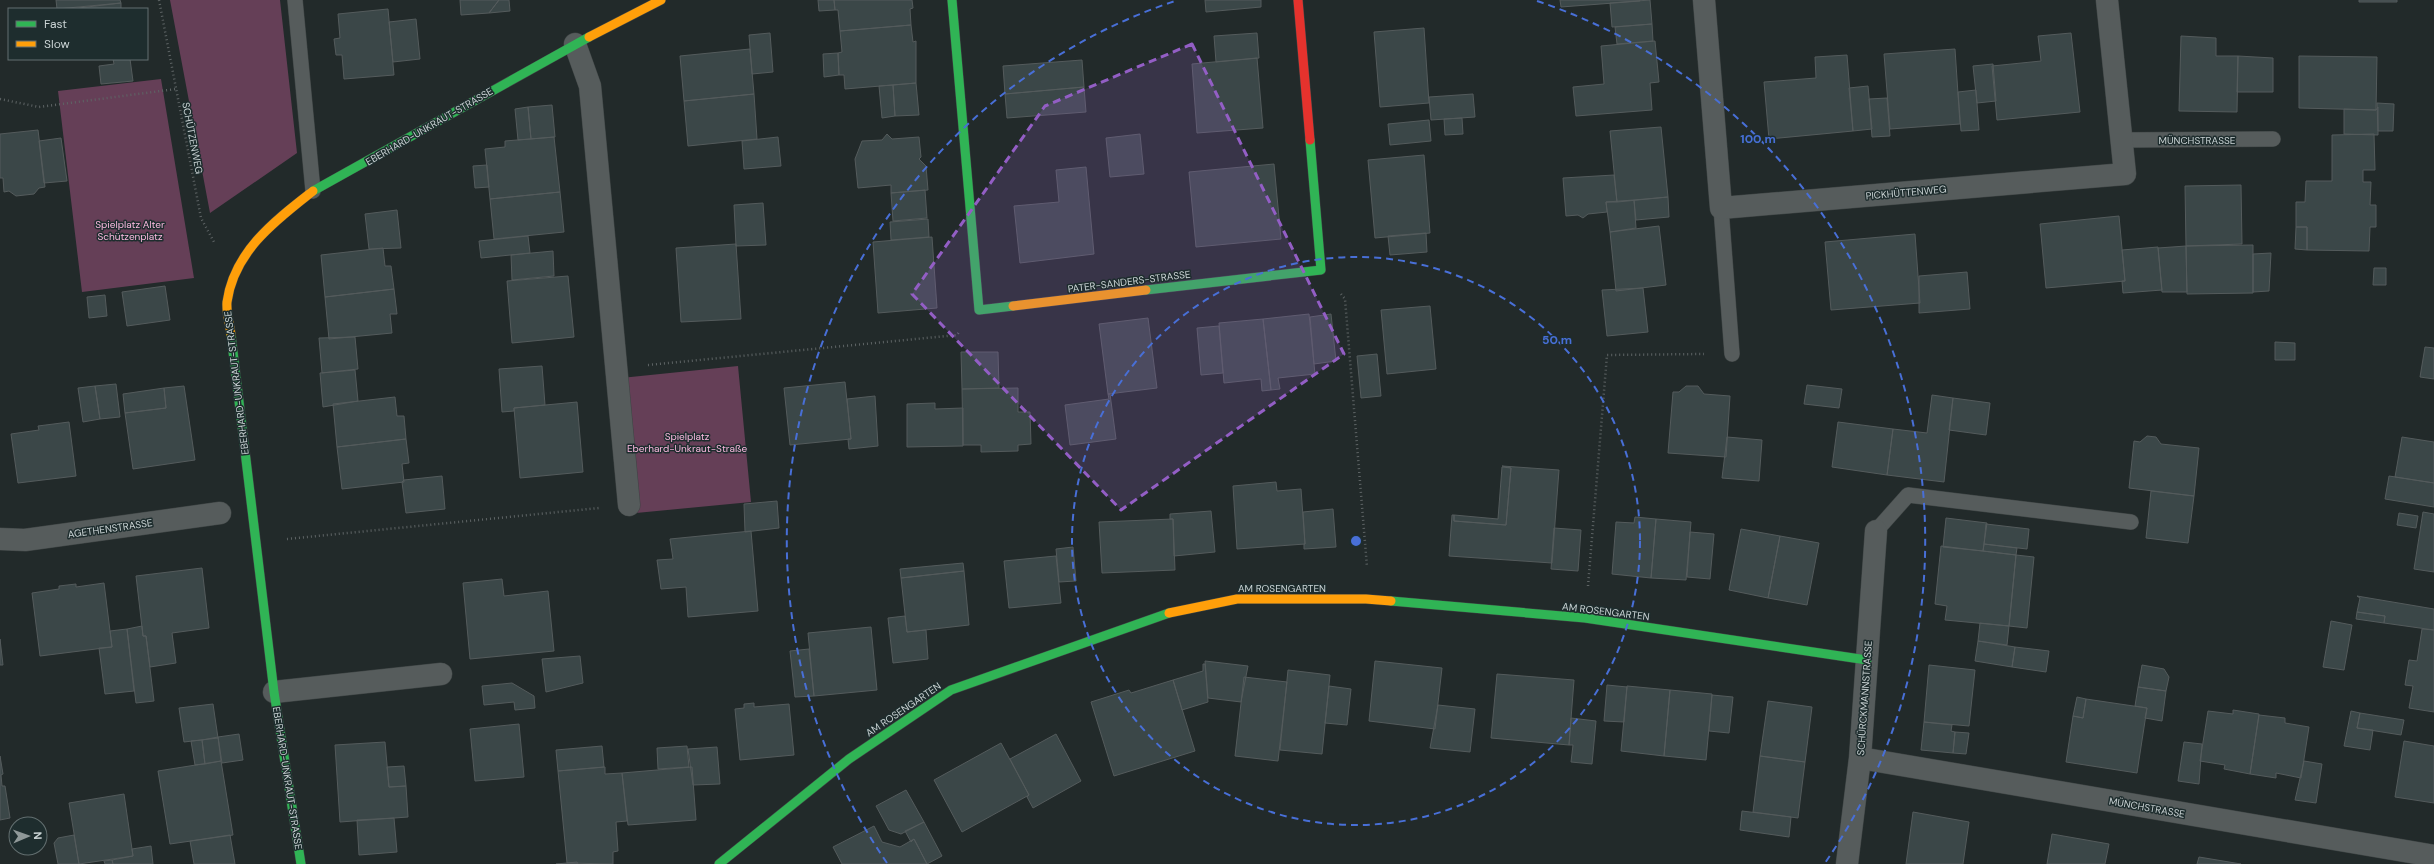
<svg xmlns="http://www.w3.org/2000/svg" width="2434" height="864" font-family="'DM Sans',sans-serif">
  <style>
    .green { fill: #653f57 }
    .building { fill: #3b4748; stroke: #545b5c }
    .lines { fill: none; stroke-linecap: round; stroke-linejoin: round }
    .lane-casing { stroke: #3e4444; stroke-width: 16 }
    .street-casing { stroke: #3e4444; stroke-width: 23 }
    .fast-casing { stroke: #3e4444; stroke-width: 10 }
    .slow-casing { stroke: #3e4444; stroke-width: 10 }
    .jam-casing { stroke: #3e4444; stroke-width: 10 }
    .path { stroke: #5e6465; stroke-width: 2.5; stroke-dasharray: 1 3; stroke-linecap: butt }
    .lane { stroke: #565c5c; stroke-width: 15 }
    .street { stroke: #565c5c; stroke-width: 22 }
    .fast { stroke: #30b455; stroke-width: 9 }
    .slow { stroke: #ff9f0a; stroke-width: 9 }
    .jam { stroke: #e5322d; stroke-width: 9 }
    .marked { fill: #935ec5; fill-opacity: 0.2; stroke: #935ec5; stroke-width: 3; stroke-dasharray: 8 5; stroke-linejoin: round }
    .ring { fill: none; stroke: #486fd7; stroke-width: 2; stroke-dasharray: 7 5 }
    .labels { text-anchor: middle; stroke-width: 3; stroke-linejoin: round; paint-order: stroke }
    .street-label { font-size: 10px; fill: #cad3d4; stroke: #1e2d2e }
    .park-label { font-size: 10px; fill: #fcb9e0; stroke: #1e2d2e }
    .centre { fill: #486fd7; stroke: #1e2d2e; stroke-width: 2 }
    .ring-label { font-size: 12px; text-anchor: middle; font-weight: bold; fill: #486fd7; stroke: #1e2d2e; stroke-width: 3; stroke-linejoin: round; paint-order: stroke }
  </style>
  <rect width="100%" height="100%" fill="#222a2a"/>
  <path class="green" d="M170,0H280L297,153L210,213Z
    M161,79L194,278L82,292L58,91Z
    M738,366L751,502L636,513L621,378Z"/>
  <path class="building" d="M56,0H120L121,3L57,9Z
    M460,0H499L489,13L461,15Z
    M499,0H509L510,11L489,13Z
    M818,0H834L835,10L819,11Z
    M834,0H912L913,8L910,9L911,25L840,31L838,10H835Z
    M1205,0H1261V7L1206,12Z
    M1560,0H1640V1L1561,7Z
    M1650,0L1652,24L1612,27L1610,3Z
    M2359,0H2397V2H2359Z
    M121,3V9H70Z
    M388,9L394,75L344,79L342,55H336L334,39L340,38L338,14Z
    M416,19L420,59L393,62L389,22Z
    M1652,24L1653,41L1617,44L1615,27Z
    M911,25L913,42L916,41V83L845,89L844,75H839L838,53L842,52L840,31Z
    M1424,28L1429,103L1380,107L1374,32Z
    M770,33L773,72L752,74L749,35Z
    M1257,33L1259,58L1216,62L1214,36Z
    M2071,33L2080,112L1997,120L1992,66L2041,61L2038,36Z
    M2181,36L2216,38V56H2238L2237,112L2179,111Z
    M1655,41L1659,82L1650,83L1652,110L1576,116L1573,87L1604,84L1601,46Z
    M750,49L754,94L684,101L680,56Z
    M1955,49L1960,124L1890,129L1884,54Z
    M838,53L839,75L824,77L823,54Z
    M1847,55L1853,131L1769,139L1764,82L1816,78L1815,57Z
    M2238,56L2273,58V92H2237Z
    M2299,56L2377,57L2376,110L2299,108Z
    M1257,58L1263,128L1197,133L1192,64Z
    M113,59H130L133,81L101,84L99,66L114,64Z
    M1082,60L1084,87L1005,94L1003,66Z
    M1993,64L1996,101L1977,103L1973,66Z
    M916,83L919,115L895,116L893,85Z
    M893,85L895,116L882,118L879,86Z
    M1868,86L1872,129L1853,131L1849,88Z
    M1084,87L1086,112L1007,118L1005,94Z
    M1976,90L1979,130L1961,131L1958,92Z
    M754,94L757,139L688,146L684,101Z
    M1473,94L1475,117L1431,120L1429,97Z
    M1887,98L1890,136L1872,137L1869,99Z
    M2377,103L2394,104L2393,131H2378Z
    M552,105L555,137L531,139L528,107Z
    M528,107L531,139L518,140L515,109Z
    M2378,107V135L2344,134V109L2376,110Z
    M1462,118L1463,134L1445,135L1444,119Z
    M1429,120L1431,141L1390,145L1388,124Z
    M1661,127L1668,197L1617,202L1610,131Z
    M38,130L45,187L39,188L34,194L16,196L9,191L4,192L3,178H0V134Z
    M887,134L892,139L919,137L921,157L919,159L926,166L928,190L891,193V185L858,188L855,159L862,141L882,140Z
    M1140,134L1144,174L1110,177L1106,138Z
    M2374,134L2375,170H2363V182H2371L2370,205H2376V227H2370L2369,251L2307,250V227H2296V202H2305L2306,181H2332V135Z
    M554,137L560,192L490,199L485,149L505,147V141Z
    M778,137L781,166L744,169L742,141Z
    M61,138L67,181L44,183L39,141Z
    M1424,155L1430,233L1375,238L1368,160Z
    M1274,164L1281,239L1196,247L1189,172Z
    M487,165L489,187L475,188L473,166Z
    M1086,167L1094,254L1020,263L1014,206L1059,202L1056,170Z
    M1614,175L1617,202H1606L1607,212L1588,214L1583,218L1578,215L1566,216L1563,178Z
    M2241,185L2242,244L2186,246L2185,186Z
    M925,190L927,218L893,221L891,193Z
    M560,192L564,232L494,239L490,199Z
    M1668,197L1669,217L1636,220L1634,200Z
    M1634,200L1636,228L1610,232L1606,202Z
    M763,203L766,245L736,246L734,205Z
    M397,210L401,248L369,249L365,214Z
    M2119,216L2125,281L2046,288L2040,224Z
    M928,219L929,237L891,240L890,222Z
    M1659,226L1666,285L1616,291L1610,232Z
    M2296,227H2307V250L2295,249Z
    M1426,233L1427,252L1390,255L1388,236Z
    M1915,234L1920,303L1831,310L1825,242Z
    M528,236L530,253L481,258L479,241Z
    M932,237L937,308L878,313L873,242Z
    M736,244L741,319L681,322L676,248Z
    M2253,245V293L2187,294L2186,246Z
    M2186,246L2187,292H2162L2158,248Z
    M2158,247L2162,290L2123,293L2122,281H2125L2122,250Z
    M383,248L385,266H391L394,289L325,297L321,255Z
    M553,251L554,276L512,280L511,255Z
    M2271,253L2269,291L2253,292V254Z
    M2374,268H2386V285H2373Z
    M1967,272L1970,309L1919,313V276Z
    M568,276L574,337L512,343L507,281Z
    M165,286L170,320L127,326L122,292Z
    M1643,288L1648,332L1607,336L1602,290Z
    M394,289L397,314H390L392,333L329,339L325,297Z
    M105,295L107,316L89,318L87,297Z
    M1430,306L1436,369L1387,374L1381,310Z
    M1309,314L1315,374L1278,378L1280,389L1271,390L1263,319Z
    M1331,314L1336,361L1314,364L1310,317Z
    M1148,318L1157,388L1108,394L1099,324Z
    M1263,319L1271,390L1262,391L1261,379L1224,383L1219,323Z
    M1219,326L1223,373L1201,375L1197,328Z
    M355,337L358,369L322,373L319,338Z
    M2275,342L2295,343V360H2275Z
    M2425,347L2434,348V379L2420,377Z
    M961,352H998L999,388L962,389Z
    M1377,354L1381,396L1361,398L1357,356Z
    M542,366L545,405L514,408V411L502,412L499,369Z
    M355,370L358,401L323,407L320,373Z
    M845,382L851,439L790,445L784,388Z
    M116,384L120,417L100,419L95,386Z
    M1807,385L1842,389L1839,408L1804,404Z
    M95,386L100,419L83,422L78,388Z
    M184,386L195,460L133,469L125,413L166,408L164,388Z
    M1686,386H1698L1704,394L1730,396L1726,457L1668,453L1673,392H1679Z
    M164,388L166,408L125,413L123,394Z
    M1018,388V412H1030L1031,444L1018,445V451L981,452V445H963L962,389Z
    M1108,394H1110L1116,439L1070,445L1065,405L1109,399Z
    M1932,395L1953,398L1944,482L1887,475L1893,429L1927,433Z
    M875,396L878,446L849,449L848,439H851L847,399Z
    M395,397L397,416H404L406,439L337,447L333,404Z
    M1953,398L1990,403L1986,435L1949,430Z
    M577,402L583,472L520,478L514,408Z
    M935,403V409L963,408V446L907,447V404Z
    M69,422L76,476L18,483L11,434L39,430L38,426Z
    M1838,422L1893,429L1887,475L1832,467Z
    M2147,436L2156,437L2161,444L2199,448L2194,496L2129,488L2134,441L2140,442Z
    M1727,437L1762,440L1759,481L1722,478Z
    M2402,437L2434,442V483L2395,477Z
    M406,439L409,463L402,464L404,482L342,489L337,447Z
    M1502,466L1559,470L1552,563L1449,556L1452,515H1454V521L1506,525L1511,468Z
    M1502,467L1511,468L1506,525L1454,521V515L1498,519Z
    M442,476L445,509L406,513L402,482L404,480Z
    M2389,476L2434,483V507L2385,499Z
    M1276,482L1277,491L1301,489L1305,544L1237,549L1233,486Z
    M2151,491L2194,496L2188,543L2146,538Z
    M777,501L779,528L745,532L744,504Z
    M1333,509L1336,547L1304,549V544H1305L1303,512Z
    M1211,511L1215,552L1174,556L1173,519H1170V514Z
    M2423,512L2434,514V572L2414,569Z
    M2399,513L2418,516L2416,528L2397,525Z
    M1635,517L1656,519L1651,578L1612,574L1616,522L1634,523Z
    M1946,518L1987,523L1983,551L1943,547Z
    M1173,519L1175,570L1102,573L1099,522Z
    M1656,519L1691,522L1686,580L1651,578Z
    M1986,524L2029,529L2027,549L1984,544Z
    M1554,528L1581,530L1578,571L1551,569Z
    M1741,529L1780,536L1768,598L1729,590Z
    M751,531L758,611L688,617L686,587L661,589L657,560L673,559L670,539Z
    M1690,532L1714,534L1710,579L1687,577Z
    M1780,536L1819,543L1807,605L1768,598Z
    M1984,544L2017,548L2016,555L1983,551Z
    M1941,546L2016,555L2009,626L1945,620L1947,606L1935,604Z
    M1073,547L1076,581L1059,582L1056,549Z
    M2016,555L2034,557L2027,628L2009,626Z
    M1056,556L1061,603L1009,608L1004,561Z
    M963,563L964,571L901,578L900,569Z
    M202,568L209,628L172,633L176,663L150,667L146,636H143L136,576Z
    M964,571L969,625L907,632L901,578Z
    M502,579L504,596L548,591L554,651L470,659L463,583Z
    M104,583L112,647L40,656L32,593L59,589V586L76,584V587Z
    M2357,596L2434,609V630L2384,623L2385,616L2357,612L2360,598Z
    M2357,612L2385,616L2384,623L2356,619Z
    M905,616L907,632L926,630L928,659L893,663L888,618Z
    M2331,621L2352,625L2344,670L2323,667Z
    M1980,623L2009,626L2007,645L1978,641Z
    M142,626L143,636H146L154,701L136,703L127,629Z
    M871,627L877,690L814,696L808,633Z
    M127,629L134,691L105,694L99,648L112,647L110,631Z
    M2422,629L2434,630V712L2409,708L2413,686L2405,685L2409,660L2417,661Z
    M0,639L3,665H0Z
    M1978,641L2015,647L2012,667L1975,661Z
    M2015,647L2049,651L2046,672L2012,667Z
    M809,649L814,696L795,697L790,651Z
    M580,656L583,683L546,692L542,659Z
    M1205,661L1248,666L1241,702L1208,698Z
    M1375,661L1442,668L1435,729L1369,721Z
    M1203,664H1205L1208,702L1182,710L1173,680L1203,671Z
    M1929,665L1975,670L1969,726L1924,722Z
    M2142,665L2164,669L2169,677L2166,691L2138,687Z
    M1288,670L1330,675L1322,754L1280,750Z
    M1497,674L1574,680L1569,745L1491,738Z
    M1244,677L1287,682L1278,761L1235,756Z
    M1173,680L1195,751L1114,776L1091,702L1129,690L1131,693Z
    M512,683L534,696L535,708L515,710L514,702L484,705L482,686Z
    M1607,685L1627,687L1624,722L1604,721Z
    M1329,686L1351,689L1347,725L1325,723Z
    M1627,686L1670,690L1664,756L1621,751Z
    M2138,687L2166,691L2162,721L2145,718L2147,708L2135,706Z
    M1670,690L1712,694L1706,760L1664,756Z
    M1712,695L1733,697L1729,733L1709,731Z
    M2077,697L2086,699L2083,718L2073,716Z
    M2086,699L2147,708L2137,773L2066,762L2073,716L2083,718Z
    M1768,701L1812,707L1805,762L1760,756Z
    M754,703V707L789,704L794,755L740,760L735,709L744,708V704Z
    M213,704L218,738L184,742L179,708Z
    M1438,705L1475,709L1470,752L1430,748Z
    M2233,710L2259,714L2250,774L2224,769L2225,765L2200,761L2208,711L2233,714Z
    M2351,711L2360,713L2357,728L2373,730L2370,750L2344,746Z
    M2360,713L2404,720L2401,735L2357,728Z
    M2259,715L2285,718V723L2309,727L2301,778L2276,773V778L2250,774Z
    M1571,718L1596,721L1592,764L1571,762L1573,745H1569Z
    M1924,722L1952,725L1951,731L1955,732L1953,753L1921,750Z
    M519,724L524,777L475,781L470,729Z
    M1955,732L1969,733L1966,754L1953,753Z
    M239,734L243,760L222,763L218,737Z
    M1056,734L1081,781L1033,808L1027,797L1029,795L1010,759Z
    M218,737L221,761L205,764L202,740Z
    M202,740L205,764L195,765L191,741Z
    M2404,741L2434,746V803L2395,797Z
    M385,742L389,787L406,786L408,817L340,822L335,745Z
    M2184,742L2202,744L2199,784L2178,781Z
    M1001,743L1029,795L962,832L934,780Z
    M602,746L604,767L558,771L556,750Z
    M687,746L689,767L658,769L657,748Z
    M717,747L720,784L693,785L688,749Z
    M0,756L3,774L1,775L2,786H5L10,818L0,820Z
    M1760,756L1805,762L1798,818L1753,812Z
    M221,761L233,835L170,844L158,771Z
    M2304,761L2322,764L2316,803L2295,800Z
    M404,766L406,786L389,787L387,767Z
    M605,767V774L622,773L627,821L616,822L618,851L613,852V864L567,863L558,771Z
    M692,767L696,820L628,825L622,773Z
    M906,790L924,822L901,834L889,830L876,806Z
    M124,794L133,856L79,864L69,803Z
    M1742,811L1791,817L1789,837L1740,830Z
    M1913,812L1969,822L1963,864H1906Z
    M394,818L397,852L359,855L357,820Z
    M924,822L942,856L927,864L914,839L911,842L905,831Z
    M874,826L882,842L900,847L914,839L927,864H842L833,847Z
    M2052,834L2109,844L2105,864H2047Z
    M74,835L79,864H58L54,843L58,838Z
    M230,835L235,864H194L190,841Z
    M151,846L153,864H113L112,860L133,856L132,849Z
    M2199,857L2241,864H2197Z
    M112,860L113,864H105L104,861Z
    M577,862L578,864H556L567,863Z"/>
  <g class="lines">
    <g class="lane-casing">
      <path id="lane" d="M295,0L313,191
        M2121,140L2273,139
        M1721,208L1732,354
        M1876,531L1908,495L2131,522"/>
    </g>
    <g class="street-casing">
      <path id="street" d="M1704,0L1721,208L2125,174L2107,0
        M575,44L590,86L629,505
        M0,539L25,540L220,513
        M274,692L441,674
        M1860,758L2434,856
        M1847,864L1860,758L1876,531"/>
    </g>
    <g class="fast-casing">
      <path id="fast" d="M952,0L979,310L1013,306
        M313,191L589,37
        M1146,290L1321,270L1310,140
        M231,335L274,692L301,864
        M1391,601L1585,618L1867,660
        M719,864L849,759L951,690L1169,613"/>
    </g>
    <g class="slow-casing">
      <path id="slow" d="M589,37L661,0
        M1013,306L1146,290
        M231,335C230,325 226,312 227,302C234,251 276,220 313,191
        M1169,613L1237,599H1366L1391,601"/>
    </g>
    <g class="jam-casing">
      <path id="jam" d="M1298,0L1310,140"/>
    </g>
    <path class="path" d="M159,0L201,218L215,244
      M0,99L39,107L176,89
      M1341,294L1345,299L1367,567
      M648,365L957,335L959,332
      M287,539L599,508
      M1588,586L1607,355L1704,354"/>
    <use href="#lane" class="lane"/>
    <use href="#street" class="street"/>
    <use href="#fast" class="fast"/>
    <use href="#slow" class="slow"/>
    <use href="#jam" class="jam"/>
  </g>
  <path class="marked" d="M1192,44L1344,354L1121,510L912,294L1045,106Z"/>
  <g class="ring">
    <circle cx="1356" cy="541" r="284"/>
    <path d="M887 863A569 569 0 0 1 1175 1M1537 1A569 569 0 0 1 1825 863"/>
  </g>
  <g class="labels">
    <g class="street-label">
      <text transform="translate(429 126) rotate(-30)" y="4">EBERHARD-UNKRAUT-STRASSE</text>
      <text transform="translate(193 138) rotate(79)" y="4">SCHÜTZENWEG</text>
      <text x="2197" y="144">MÜNCHSTRASSE</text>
      <text transform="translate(1906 192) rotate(-5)" y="4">PICKHÜTTENWEG</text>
      <text transform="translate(1129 281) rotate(-7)" y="4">PATER-SANDERS-STRASSE</text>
      <text transform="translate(236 383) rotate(-97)" y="4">EBERHARD-UNKRAUT-STRASSE</text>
      <text transform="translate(110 528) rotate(-8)" y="4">AGETHENSTRASSE</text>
      <text x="1282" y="592">AM ROSENGARTEN</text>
      <text transform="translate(1606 611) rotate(7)" y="4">AM ROSENGARTEN</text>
      <text transform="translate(1864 698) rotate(-86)" y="4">SCHÜRCKMANNSTRASSE</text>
      <text transform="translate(903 709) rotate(-34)" y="4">AM ROSENGARTEN</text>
      <text transform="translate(288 778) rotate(81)" y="4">EBERHARD-UNKRAUT-STRASSE</text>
      <text transform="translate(2147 807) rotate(10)" y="4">MÜNCHSTRASSE</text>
    </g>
    <g class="park-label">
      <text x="130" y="228">Spielplatz Alter<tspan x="130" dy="12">Schützenplatz</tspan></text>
      <text x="687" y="440">Spielplatz<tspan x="687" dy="12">Eberhard-Unkraut-Straße</tspan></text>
    </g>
  </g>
  <circle cx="1356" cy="541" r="6" class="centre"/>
  <g class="ring-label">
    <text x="1758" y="143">100 m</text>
    <text x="1557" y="344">50 m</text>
  </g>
  <rect x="8" y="8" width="140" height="52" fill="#1e2d2e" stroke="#636f70"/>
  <rect x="16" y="21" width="20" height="6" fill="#30b455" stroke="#636f70"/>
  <text x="44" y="28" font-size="12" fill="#cad3d4">Fast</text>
  <rect x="16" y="41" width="20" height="6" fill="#ff9f0a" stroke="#636f70"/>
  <text x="44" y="48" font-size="12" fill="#cad3d4">Slow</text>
  <g transform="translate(28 836) rotate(88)"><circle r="19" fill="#1e2d2e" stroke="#636f70"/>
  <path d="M0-3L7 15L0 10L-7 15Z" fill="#8f9898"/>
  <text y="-6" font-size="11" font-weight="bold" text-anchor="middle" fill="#cad3d4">N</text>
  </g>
</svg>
